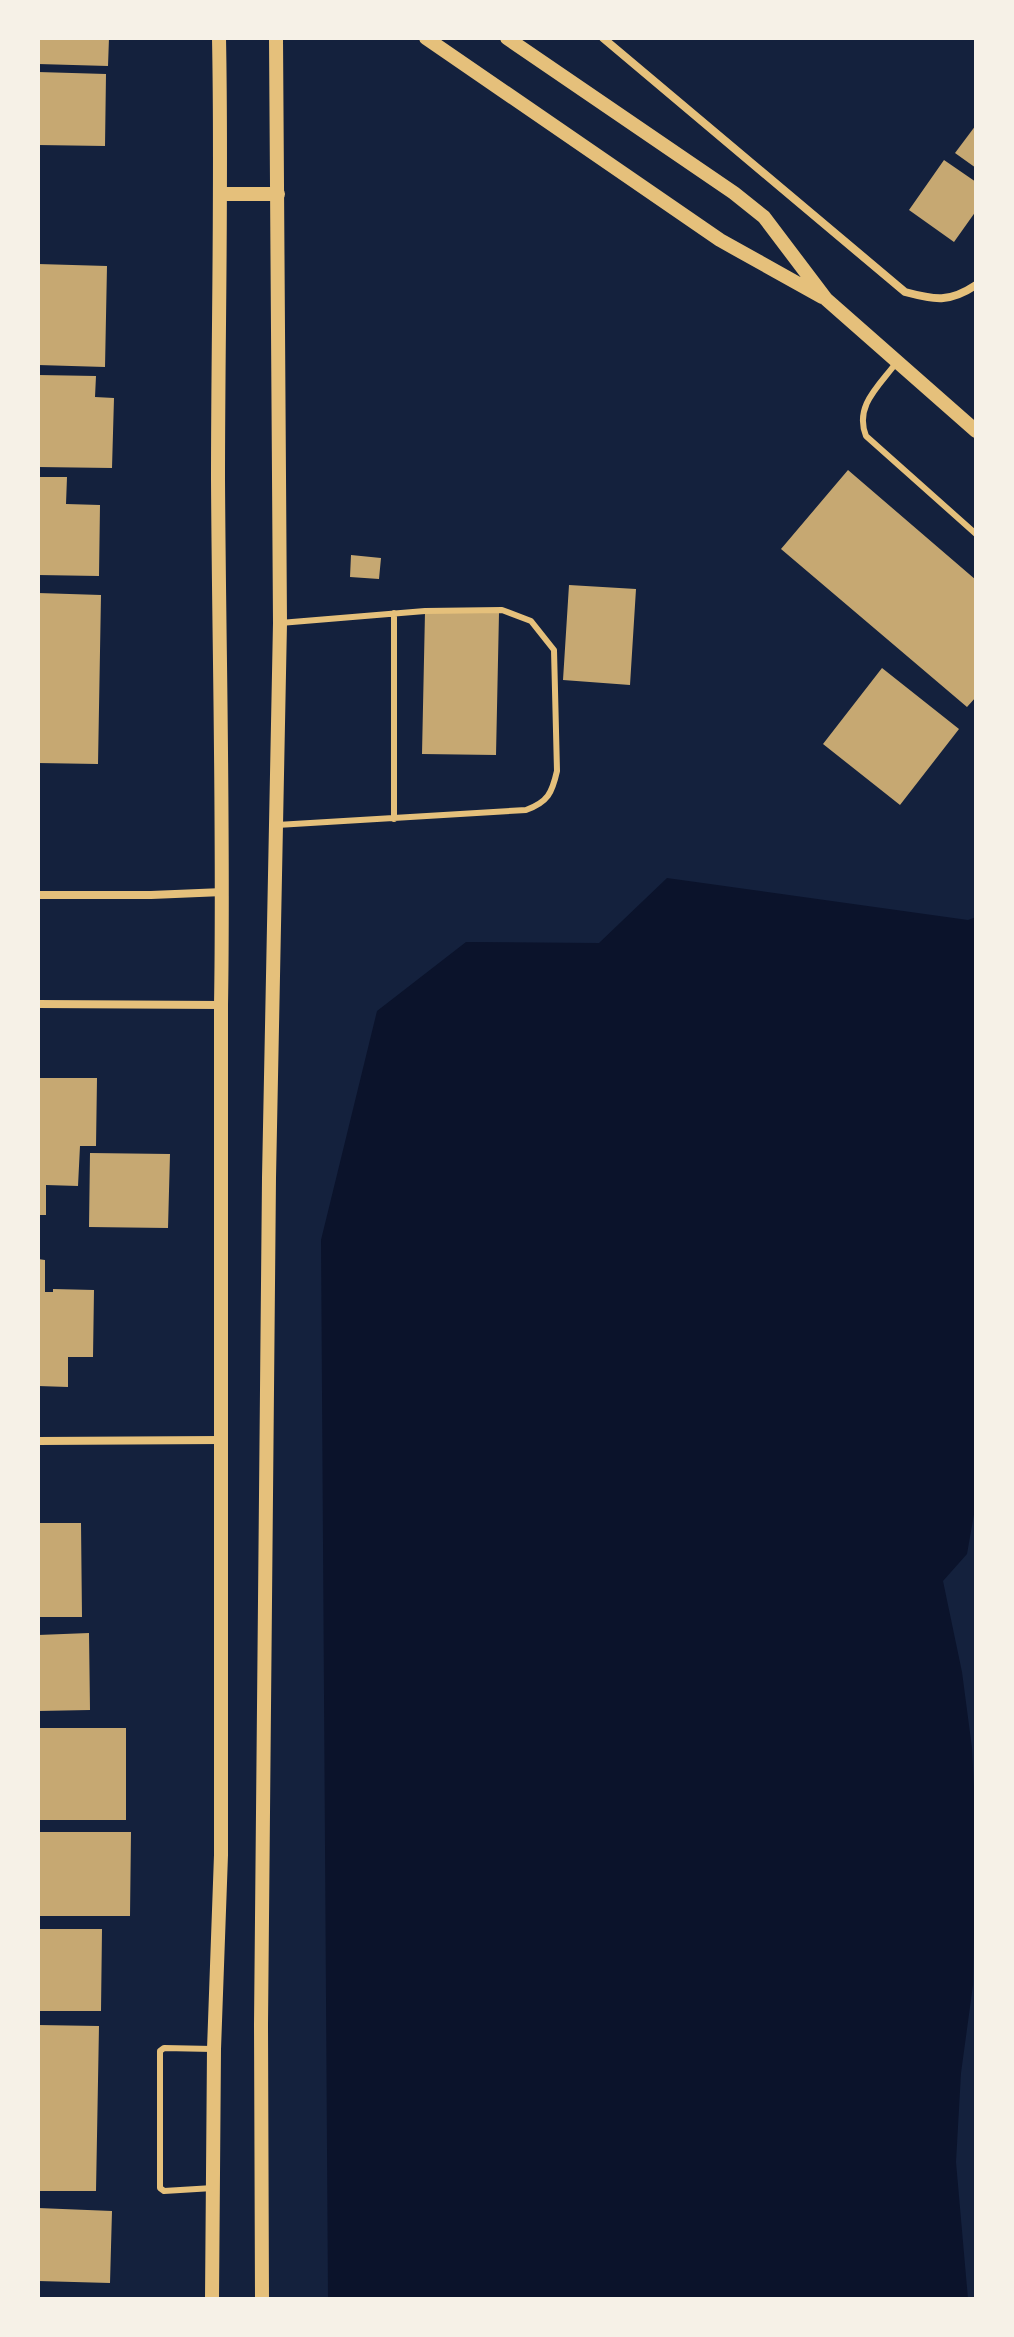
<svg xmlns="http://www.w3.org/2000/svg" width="1014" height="2337" font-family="'Exo 2',sans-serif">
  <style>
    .water { fill: #0b132b }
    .building { fill: #c6a872 }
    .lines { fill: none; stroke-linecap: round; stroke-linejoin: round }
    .service { stroke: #e5c07b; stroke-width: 6 }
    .minor { stroke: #e5c07b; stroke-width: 8 }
    .tertiary { stroke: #e5c07b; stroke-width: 14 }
  </style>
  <rect width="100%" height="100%" fill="#14213d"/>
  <path class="water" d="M667,878L968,920L976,917V1503L967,1554L943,1581L962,1672L972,1748L976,1827L973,1985L961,2073L956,2162L968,2299H328L321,1240L377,1011L466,942L599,943Z"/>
  <path class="building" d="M38,38H109L108,66L38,64Z
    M38,72L106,74L105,146L38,145Z
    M976,125V168L955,153Z
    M944,160L976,182V211L954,242L909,210Z
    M38,264L107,266L105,367L38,365Z
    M38,375L96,376L95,397L114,398L112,468L38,467Z
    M848,470L976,580V697L967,707L781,549Z
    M38,477H67L66,504L100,505L99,576L38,575Z
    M351,555L381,558L379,579L350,577Z
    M569,585L636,589L630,685L563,680Z
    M38,593L101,595L98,764L38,763Z
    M425,612L499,613L496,755L422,754Z
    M882,668L959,729L900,805L823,744Z
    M38,1078H97L96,1146H80L78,1186L46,1185V1215H38Z
    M90,1153L170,1154L168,1228L89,1227Z
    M38,1259L45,1260V1292H53V1289L94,1290L93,1357H68V1387L38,1386Z
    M38,1523H81L82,1617H38Z
    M89,1633L90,1710L38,1711V1635Z
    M38,1728H126V1820H38Z
    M38,1832H131L130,1916H38Z
    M38,1929H102L101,2011H38Z
    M38,2025L99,2026L96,2191H38Z
    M38,2208L112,2211L110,2283L38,2281Z"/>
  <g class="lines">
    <path class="service" d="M896,363C879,386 854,406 866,436L976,534
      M394,819V613
      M277,825L526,810C548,802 552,793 557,771L554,650L531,621L502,610L425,611L280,623
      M213,2188L164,2191L160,2188V2051L164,2048L213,2049"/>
    <path class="minor" d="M603,38L905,292C935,300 949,303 976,285
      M38,895H151L223,892
      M38,1004L221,1005
      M38,1441L221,1440"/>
    <path class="tertiary" d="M426,38L720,240L822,297
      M507,38L734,193L764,217L826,299L976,431
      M222,194H278
      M212,2299L214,2049L221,1855V1005C224,830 219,655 218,479C218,332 222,185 219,38
      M262,2299L261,2024L269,1178L280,623L276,38"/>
  </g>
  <rect width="1014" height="2337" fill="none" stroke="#f6f1e7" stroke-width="80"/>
</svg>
